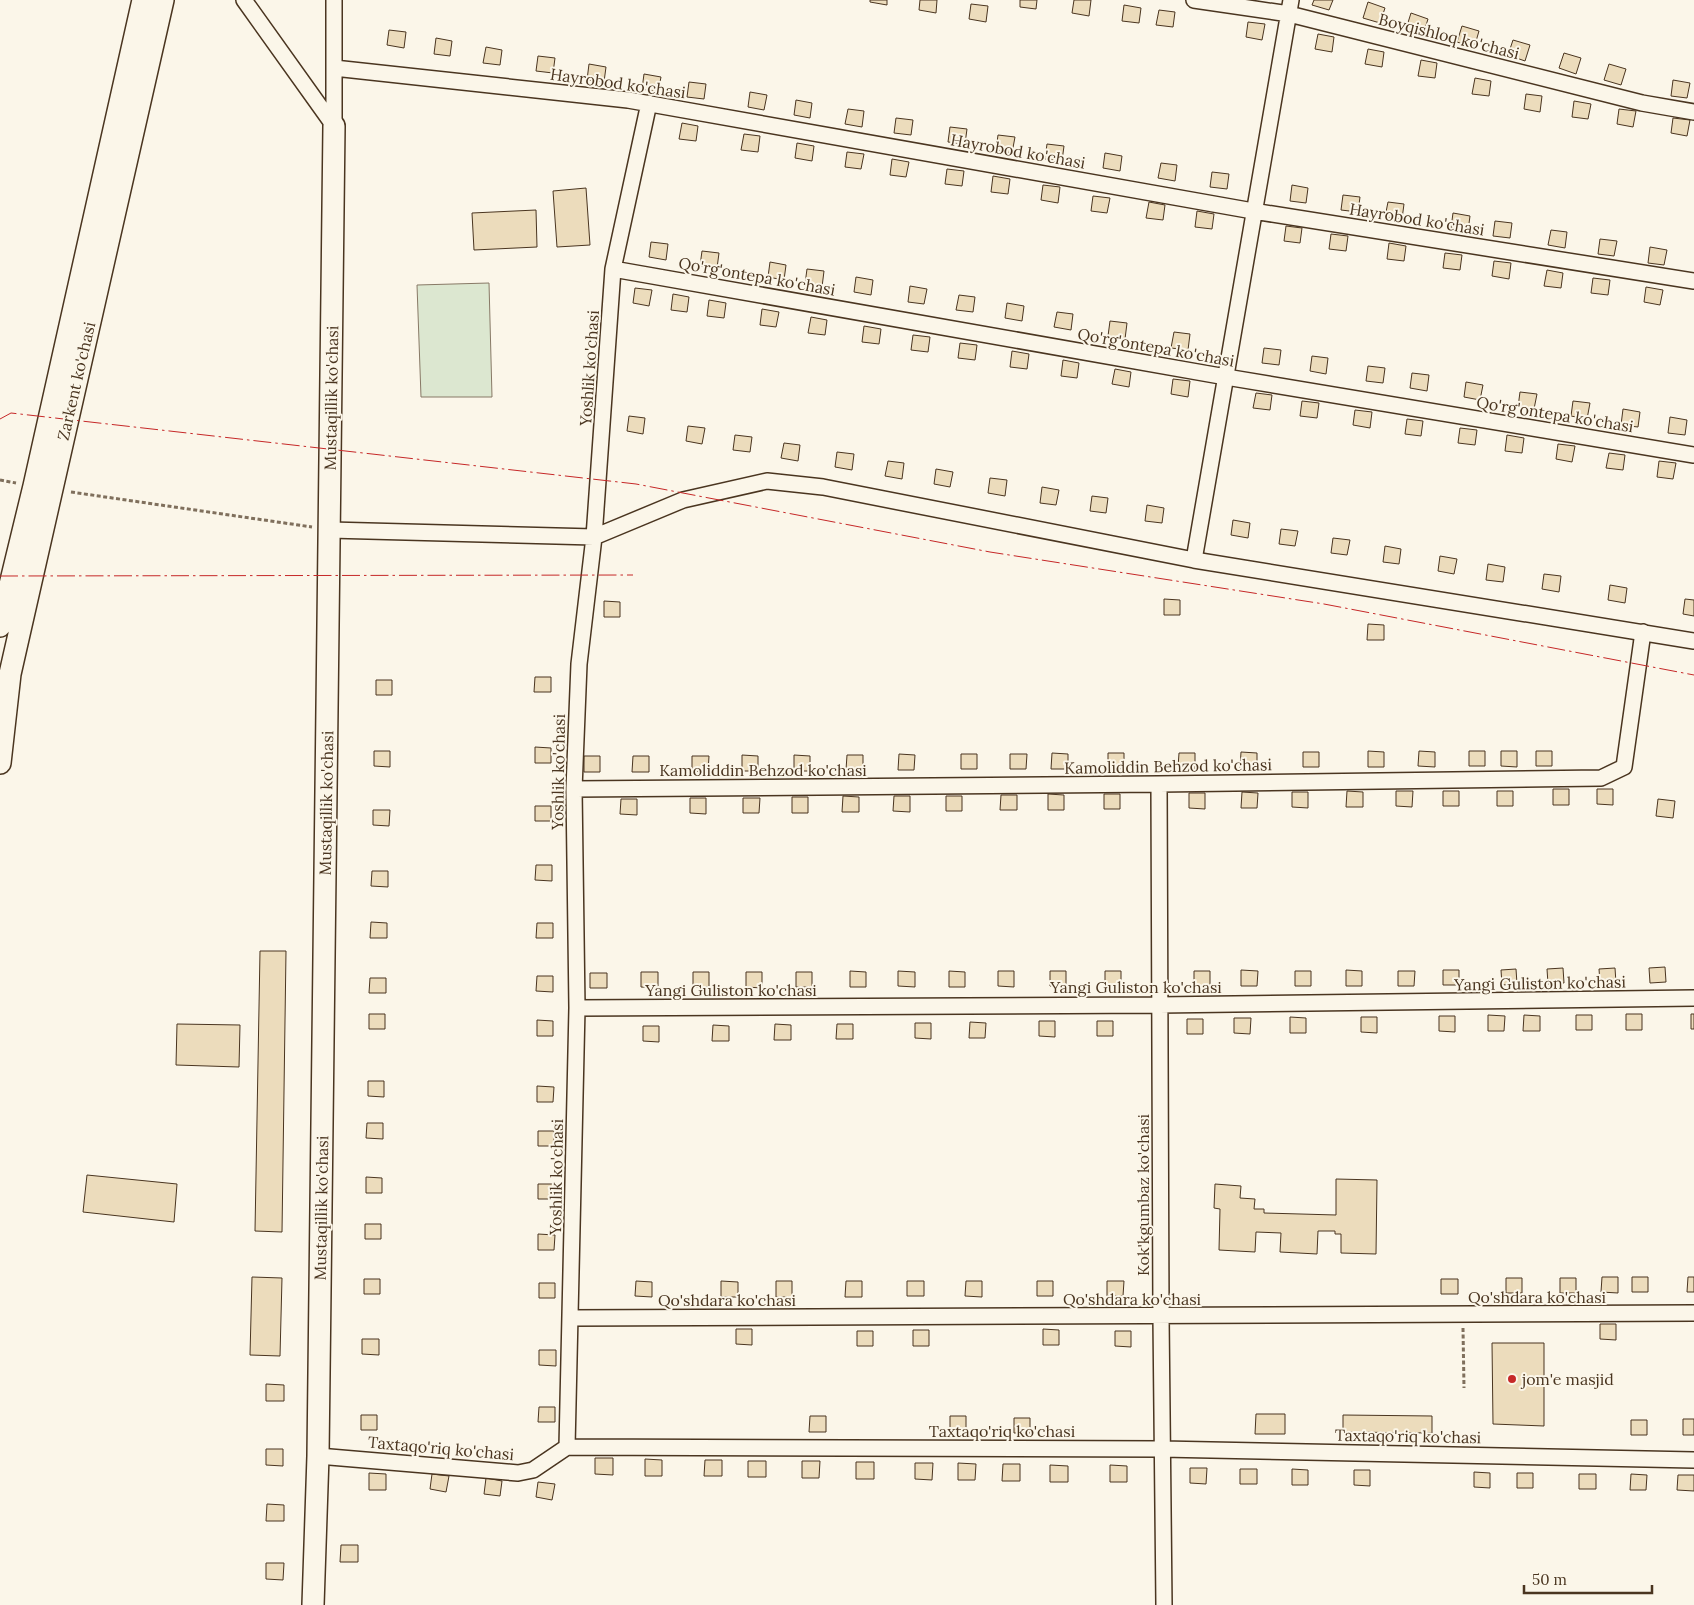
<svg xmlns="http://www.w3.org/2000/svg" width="1694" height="1605" font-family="Lora,serif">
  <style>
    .park { fill: #dce7d0; stroke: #887966 }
    .building { fill: #ecdcbc; stroke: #4a3520 }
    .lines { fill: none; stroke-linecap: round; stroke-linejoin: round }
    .minor-casing { stroke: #4a3520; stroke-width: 18 }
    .secondary-casing { stroke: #4a3520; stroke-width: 24 }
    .path { stroke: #7f6f5c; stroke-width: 3; stroke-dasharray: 4 2.5; stroke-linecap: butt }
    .minor { stroke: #fbf6e9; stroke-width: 15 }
    .secondary { stroke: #fbf6e9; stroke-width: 21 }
    .power { stroke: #c62828; stroke-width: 1; stroke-dasharray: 18 4 2.5 4; stroke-linecap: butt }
    .poi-dot { fill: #c62828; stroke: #fbf6e9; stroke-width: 2 }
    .labels { text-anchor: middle; stroke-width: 4; stroke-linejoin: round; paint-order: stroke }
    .street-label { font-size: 16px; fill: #4a3520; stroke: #fbf6e9 }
    .poi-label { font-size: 16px; fill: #4a3520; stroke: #fbf6e9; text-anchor: start }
  </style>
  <rect width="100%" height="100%" fill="#fbf6e9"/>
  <path class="park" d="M489,283L492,397H421L417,285Z"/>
  <path class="building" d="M870,0H887V5L870,2Z
    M920,0H937L936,13L919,10Z
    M1020,0H1037L1036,9L1020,7Z
    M1074,0H1091L1089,16L1072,13Z
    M1314,0H1333L1329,10L1312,5Z
    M1368,2L1385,8L1380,23L1363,18Z
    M971,4L988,6L986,22L969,19Z
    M1124,5L1141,8L1139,23L1122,21Z
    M1159,10L1175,12L1173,27L1156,25Z
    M1411,13L1428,19L1423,35L1406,29Z
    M1248,22L1265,24L1262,40L1246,37Z
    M1462,26L1479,31L1474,48L1457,42Z
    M389,30L406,32L404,48L387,45Z
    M1318,34L1334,37L1332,52L1315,49Z
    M436,38L452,41L450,56L434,54Z
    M1513,40L1530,45L1525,61L1508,55Z
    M486,47L502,50L500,65L483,63Z
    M1368,49L1384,52L1382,67L1365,64Z
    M1564,53L1581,58L1576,74L1559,68Z
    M538,56L555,58L553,73L536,71Z
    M1421,60L1437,63L1435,78L1418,76Z
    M589,64L606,67L604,82L587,80Z
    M1609,64L1626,69L1621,85L1604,80Z
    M644,74L661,77L658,92L642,89Z
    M1475,78L1491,81L1489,96L1472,94Z
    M1673,80L1690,83L1687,98L1671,96Z
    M689,82L706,84L704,99L687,97Z
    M750,92L767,95L764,110L748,107Z
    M1526,94L1542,96L1540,112L1524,109Z
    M796,100L812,103L810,118L794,115Z
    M1574,101L1591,104L1588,119L1572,117Z
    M848,109L864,111L862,127L845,124Z
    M1619,109L1636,111L1633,127L1617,124Z
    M896,118L913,120L911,135L894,133Z
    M1673,118L1690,120L1687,136L1671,133Z
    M682,123L698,126L696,141L679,139Z
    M950,127L967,129L965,144L948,142Z
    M744,134L760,136L758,152L741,150Z
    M998,135L1015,137L1012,153L996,150Z
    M797,143L814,146L812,161L795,158Z
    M1047,144L1064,146L1062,161L1045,159Z
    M847,152L864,154L861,169L845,167Z
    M1105,153L1122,156L1120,171L1103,168Z
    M892,159L909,162L906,177L890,175Z
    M1161,163L1177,165L1175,181L1158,178Z
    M947,169L964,171L962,186L945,184Z
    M1212,172L1229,174L1227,189L1210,187Z
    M993,176L1010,179L1008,194L991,192Z
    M1043,185L1060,187L1058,203L1041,200Z
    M1292,185L1308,188L1306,203L1290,201Z
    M586,188L590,245L557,247L553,191Z
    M1343,195L1360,197L1358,212L1341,210Z
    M1093,196L1110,198L1107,213L1091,211Z
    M1149,202L1165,205L1163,220L1146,218Z
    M1388,202L1404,204L1402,219L1385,217Z
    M536,210L537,247L474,250L472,213Z
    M1197,211L1214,214L1212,229L1195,227Z
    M1453,213L1470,216L1468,231L1451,228Z
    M1495,221L1512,223L1510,238L1493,236Z
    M1286,226L1302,228L1300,243L1284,241Z
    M1551,230L1567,232L1565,248L1548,245Z
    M1331,234L1348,236L1346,251L1329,249Z
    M1600,239L1617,241L1614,256L1598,254Z
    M651,242L668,244L666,260L649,257Z
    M1389,243L1406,246L1404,261L1387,259Z
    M1650,247L1667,250L1664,265L1648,263Z
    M702,251L719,253L717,268L700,266Z
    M1445,253L1462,255L1460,270L1443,268Z
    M1494,261L1511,263L1509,279L1492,276Z
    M770,262L786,265L784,280L768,277Z
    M807,269L824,271L822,287L805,284Z
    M1547,270L1563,273L1561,288L1544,286Z
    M856,277L873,280L871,295L854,292Z
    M1593,278L1610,280L1608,295L1591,293Z
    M910,286L927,289L924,304L908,302Z
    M1646,287L1663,290L1660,305L1644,302Z
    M635,288L652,290L649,306L633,303Z
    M673,294L689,297L687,312L671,310Z
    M959,295L975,297L973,312L956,310Z
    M709,300L726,303L724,318L707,316Z
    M1007,303L1024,306L1022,321L1005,318Z
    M762,309L779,312L776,327L760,325Z
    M1057,312L1073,314L1071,330L1054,327Z
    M811,317L827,320L825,335L808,333Z
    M1110,321L1127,323L1125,339L1108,336Z
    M864,326L881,329L879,344L862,342Z
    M1174,332L1190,334L1188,350L1171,348Z
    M913,335L930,337L928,352L911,350Z
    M960,343L977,345L975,360L958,358Z
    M1264,348L1281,350L1279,365L1262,363Z
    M1012,351L1029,354L1027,369L1010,367Z
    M1312,356L1328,358L1326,374L1310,371Z
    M1063,360L1079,363L1077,378L1061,376Z
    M1368,366L1385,368L1383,383L1366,381Z
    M1115,369L1131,372L1129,387L1112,384Z
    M1412,373L1429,375L1427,391L1410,388Z
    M1173,379L1190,381L1188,397L1171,394Z
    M1466,382L1483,385L1480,400L1464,397Z
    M1520,392L1537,394L1534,409L1518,407Z
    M1256,393L1272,395L1270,410L1253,408Z
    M1302,401L1319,403L1317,418L1300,416Z
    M1573,401L1590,403L1587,419L1571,416Z
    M1623,409L1640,412L1638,427L1621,425Z
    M1355,410L1372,412L1370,428L1353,425Z
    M629,416L645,418L643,434L627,431Z
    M1670,417L1687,420L1685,435L1668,433Z
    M1407,419L1423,421L1421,436L1405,434Z
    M688,426L705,428L702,444L686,441Z
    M1460,428L1477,430L1475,445L1458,443Z
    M735,435L752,437L750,452L733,450Z
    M1507,435L1524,438L1522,453L1505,451Z
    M784,443L800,445L798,461L781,458Z
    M1558,444L1575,446L1572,462L1556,459Z
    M837,452L854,454L852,470L835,467Z
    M1609,453L1625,455L1623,470L1606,468Z
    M888,461L904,463L902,479L885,476Z
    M1659,461L1676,463L1673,479L1657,477Z
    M936,469L953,472L950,487L934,484Z
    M990,478L1007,480L1005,496L988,493Z
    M1042,487L1059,490L1056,505L1040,503Z
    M1092,496L1108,498L1106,513L1090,511Z
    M1147,505L1164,508L1162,523L1145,521Z
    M1233,520L1250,523L1248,538L1231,535Z
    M1281,529L1298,531L1295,546L1279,544Z
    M1333,538L1350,540L1347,555L1331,553Z
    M1385,546L1401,549L1399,564L1383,562Z
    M1440,556L1457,559L1454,574L1438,571Z
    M1488,564L1505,567L1503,582L1486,580Z
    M1544,574L1561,576L1559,592L1542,589Z
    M1610,585L1627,588L1625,603L1608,600Z
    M1164,599L1180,600V615H1164Z
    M1685,599L1694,600V616L1683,614Z
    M604,601L620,602V617H604Z
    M1368,624L1384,625V640H1367Z
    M535,677H551V692H534Z
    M376,680H392V695H376Z
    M535,747L551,748V763H535Z
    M374,751H390V767L374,766Z
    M1368,751L1384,752V767H1368Z
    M1419,751L1435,752V767L1418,766Z
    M1469,751H1485V766H1469Z
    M1501,751H1517V767L1501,766Z
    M1536,751H1552V766H1536Z
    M1241,752L1257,753V768H1240Z
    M1303,752H1319V767H1303Z
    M1052,753L1068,754V769H1051Z
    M1108,753H1124V769L1108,768Z
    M1179,753H1195V769L1178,768Z
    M899,754L915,755L914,770H898Z
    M961,754H977V769H961Z
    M1010,754H1027L1026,769H1010Z
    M742,755L758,756V771H742Z
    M794,755L810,756V771H794Z
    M847,755H863V770H846Z
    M584,756H600V772H584Z
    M633,756H649V772H632Z
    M692,756H709L708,772L692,771Z
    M1553,789H1569V805H1553Z
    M1597,789H1613V805L1597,804Z
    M1347,791L1363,792V807H1346Z
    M1396,791H1413L1412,807L1396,806Z
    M1443,791H1459V806H1443Z
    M1497,791H1513V806H1497Z
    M1242,792L1258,793L1257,808H1241Z
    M1292,792H1308V808L1292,807Z
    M1189,793H1205V809L1189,808Z
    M1048,794L1064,795V810H1048Z
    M1104,794H1120V809H1104Z
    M1001,795H1017V810H1000Z
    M843,796L859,797V812H842Z
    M894,796H910V812L893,811Z
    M946,796H962V811H946Z
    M792,797H808V813H792Z
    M690,798H706V814L690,813Z
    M743,798H760L759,813H743Z
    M621,799H637V815L620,814Z
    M1658,799L1675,801L1673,818L1656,816Z
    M535,806H551V821H535Z
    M373,810H390L389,826L373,825Z
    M536,865H552V881L535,880Z
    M372,871H388V887L371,886Z
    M371,922L387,923V938H370Z
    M537,923H553V938H536Z
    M260,951H286L282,1232L255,1231Z
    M1665,967L1666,982L1650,983L1649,968Z
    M1563,968L1564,983L1548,984L1547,969Z
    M1615,968L1616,983H1600L1599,969Z
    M1516,969L1517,984L1502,985L1501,970Z
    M1241,970L1258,971L1257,986H1241Z
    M1346,970L1362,971V986H1346Z
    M1443,970H1459V985H1443Z
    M850,971L866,972V987H850Z
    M898,971L915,972V987L898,986Z
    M949,971L965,972V987H949Z
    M998,971H1014V987L998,986Z
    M1050,971H1066V987L1050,986Z
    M1105,971H1121V986H1105Z
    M1194,971H1210V987L1194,986Z
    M1295,971H1311V986H1295Z
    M1398,971H1415L1414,986H1398Z
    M641,972H658V988L641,987Z
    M693,972H709V987H693Z
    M746,972H762V988L746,987Z
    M796,972H812V987H796Z
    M590,973H607V988H590Z
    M537,976H553V992L536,991Z
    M370,978H386V993H369Z
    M369,1014H385V1029H369Z
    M1626,1014H1642V1030H1626Z
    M1691,1014H1694V1029H1691Z
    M1488,1015L1505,1016L1504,1031H1488Z
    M1524,1015L1540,1016V1031H1523Z
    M1576,1015H1592V1030H1576Z
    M1439,1016H1455V1032L1439,1031Z
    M1290,1017L1306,1018V1033H1290Z
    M1361,1017H1377V1033L1361,1032Z
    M1234,1018H1251L1250,1034L1234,1033Z
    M1187,1019H1203V1034H1187Z
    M537,1020L553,1021V1036H537Z
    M1039,1021H1055V1037L1039,1036Z
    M1097,1021H1113V1036H1097Z
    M970,1022L986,1023L985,1038H969Z
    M915,1023H931V1039L915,1038Z
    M177,1024L240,1025L239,1067L176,1065Z
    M775,1024L791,1025V1040H774Z
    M837,1024H853V1039H836Z
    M713,1025L729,1026V1041H712Z
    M643,1026H659V1042L643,1041Z
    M368,1081H384V1097L368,1096Z
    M537,1086L554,1087L553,1102H537Z
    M367,1123H383V1139L366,1138Z
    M538,1131H554V1146H538Z
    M87,1175L177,1184L174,1222L83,1212Z
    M366,1177L382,1178V1193H366Z
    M1336,1179L1377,1180L1376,1254L1341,1253V1234H1335V1231H1318L1317,1254L1280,1252L1281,1233L1256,1232L1255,1252L1219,1250L1220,1209L1214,1208L1215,1184L1241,1186L1240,1198L1255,1199L1254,1209H1264V1213L1336,1215Z
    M538,1184H554V1199H538Z
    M365,1224H381V1239H365Z
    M538,1234L555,1235L554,1250H538Z
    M252,1277L282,1278L280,1356L250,1355Z
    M1602,1277H1618V1293L1601,1292Z
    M1632,1277H1648V1292H1632Z
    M1688,1277H1694V1292H1687Z
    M1506,1278H1522V1293H1506Z
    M1560,1278H1576V1293H1560Z
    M364,1279H380V1294H364Z
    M1441,1279H1458V1294H1441Z
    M636,1281L652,1282V1297L635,1296Z
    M721,1281L738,1282V1297H721Z
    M776,1281H792V1297H776Z
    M846,1281H862V1297H845Z
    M907,1281H924V1296H907Z
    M966,1281H982V1297L965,1296Z
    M1037,1281H1053V1296H1037Z
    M1107,1281H1124L1123,1296H1107Z
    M539,1283H555V1298H539Z
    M1600,1324H1616V1340L1600,1339Z
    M736,1329H752V1345L736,1344Z
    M1043,1329L1059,1330V1345H1043Z
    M913,1330H929V1346H913Z
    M857,1331H873V1346H857Z
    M1115,1331H1131V1347L1115,1346Z
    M362,1339H379V1355L362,1354Z
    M1492,1343H1544V1426L1493,1424Z
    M539,1350H556V1366L539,1365Z
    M266,1384L284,1385V1401H266Z
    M539,1407H555V1422H538Z
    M1256,1414H1285V1434H1255Z
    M361,1415H377V1430H361Z
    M1343,1415L1432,1416V1433L1343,1432Z
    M810,1416H826V1432H809Z
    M950,1416H966V1431H950Z
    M1014,1418H1030V1433H1014Z
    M1683,1419H1694V1435H1683Z
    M1631,1420H1647V1435H1631Z
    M266,1449H283V1466L266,1465Z
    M595,1458H613V1475L595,1474Z
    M645,1459L662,1460V1476H645Z
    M705,1460H722V1476H704Z
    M748,1461H766V1477H748Z
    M802,1461H820L819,1478H802Z
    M856,1462H874V1479H856Z
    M915,1463H933L932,1480L915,1479Z
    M958,1463L976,1464L975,1480H958Z
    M1003,1464H1020V1481H1002Z
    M1050,1465L1068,1466V1482H1050Z
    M1110,1465L1127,1466V1482H1110Z
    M1190,1468H1207L1206,1484L1190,1483Z
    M1240,1469H1257V1484H1240Z
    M1292,1469L1308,1470V1485H1292Z
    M1354,1470H1370V1486L1354,1485Z
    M1474,1472L1490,1473V1488L1474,1487Z
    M369,1473L386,1474V1490H369Z
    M1517,1473H1533V1488H1517Z
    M432,1474L449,1476L446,1492L430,1489Z
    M1579,1474H1596V1489H1579Z
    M1631,1474L1647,1475L1646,1490H1630Z
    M1678,1475H1694V1491L1677,1490Z
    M486,1478L502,1481L500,1496L484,1494Z
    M538,1482L555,1484L552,1500L536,1497Z
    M267,1504L284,1505V1521H266Z
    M341,1545H358V1562H340Z
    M266,1563H284L283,1580L266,1579Z"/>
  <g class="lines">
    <g class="minor-casing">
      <path id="minor" d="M244,0L334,126
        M1194,0L1289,14L1642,103L1694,112
        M334,68L628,100L1253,211L1694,281
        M334,126V0
        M613,269L1226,377L1694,455
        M330,530L594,537L683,500L767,481L823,487L1194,560L1694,641
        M1194,560L1291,0
        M1159,784L1161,1317L1164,1605
        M574,789L1159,784L1601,778L1624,767L1643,632
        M577,1008L1159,1005L1694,998
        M570,1318L1694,1313
        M567,1447L577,1008L574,789L579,664L594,537L613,269L649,103
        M318,1456L518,1473L533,1470L567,1447L1162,1449L1694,1460"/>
    </g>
    <g class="secondary-casing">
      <path id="secondary" d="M0,626L34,486L143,0
        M0,763L10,674L163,0
        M313,1605L318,1456L334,126"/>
    </g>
    <path class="path" d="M0,480L16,483
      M71,492L312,527
      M1463,1328L1464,1388"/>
    <use href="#minor" class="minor"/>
    <use href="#secondary" class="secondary"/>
    <path class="power" d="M0,419L11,413L636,484L990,552L1324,604L1694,675
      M0,576L633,575"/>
  </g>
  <circle class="poi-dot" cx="1512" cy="1379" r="5"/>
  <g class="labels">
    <g class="street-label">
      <text transform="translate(1449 36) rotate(14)" y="6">Boyqishloq ko'chasi</text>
      <text transform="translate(618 83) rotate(8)" y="6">Hayrobod ko'chasi</text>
      <text transform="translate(1018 151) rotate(10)" y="6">Hayrobod ko'chasi</text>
      <text transform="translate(1417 219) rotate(9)" y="6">Hayrobod ko'chasi</text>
      <text transform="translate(757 276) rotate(10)" y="6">Qo'rg'ontepa ko'chasi</text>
      <text transform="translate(1156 347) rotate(10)" y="6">Qo'rg'ontepa ko'chasi</text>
      <text transform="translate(589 368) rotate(-86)" y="6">Yoshlik ko'chasi</text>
      <text transform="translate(76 381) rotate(-77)" y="6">Zarkent ko'chasi</text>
      <text transform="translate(331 398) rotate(-89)" y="6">Mustaqillik ko'chasi</text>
      <text transform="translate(1555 414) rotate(9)" y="6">Qo'rg'ontepa ko'chasi</text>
      <text transform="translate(1168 766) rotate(-1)" y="6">Kamoliddin Behzod ko'chasi</text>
      <text x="763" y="776">Kamoliddin Behzod ko'chasi</text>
      <text transform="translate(558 772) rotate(-89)" y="6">Yoshlik ko'chasi</text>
      <text transform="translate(326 803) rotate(-89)" y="6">Mustaqillik ko'chasi</text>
      <text transform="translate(1540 983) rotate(-1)" y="6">Yangi Guliston ko'chasi</text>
      <text x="1136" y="993">Yangi Guliston ko'chasi</text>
      <text x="731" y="996">Yangi Guliston ko'chasi</text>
      <text transform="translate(556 1177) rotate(-89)" y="6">Yoshlik ko'chasi</text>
      <text transform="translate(1143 1195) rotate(-90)" y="6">Kok'kgumbaz ko'chasi</text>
      <text transform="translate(321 1208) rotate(-89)" y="6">Mustaqillik ko'chasi</text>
      <text x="1537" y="1303">Qo'shdara ko'chasi</text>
      <text x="1132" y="1305">Qo'shdara ko'chasi</text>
      <text x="727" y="1306">Qo'shdara ko'chasi</text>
      <text x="1002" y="1437">Taxtaqo'riq ko'chasi</text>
      <text transform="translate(1408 1436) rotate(1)" y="6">Taxtaqo'riq ko'chasi</text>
      <text transform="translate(441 1448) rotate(5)" y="6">Taxtaqo'riq ko'chasi</text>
    </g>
    <g class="poi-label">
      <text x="1522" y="1385">jom'e masjid</text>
    </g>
  </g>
  <path d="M1524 1585v8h128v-8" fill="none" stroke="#4a3520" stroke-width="2.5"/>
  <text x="1532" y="1585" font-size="15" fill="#4a3520" stroke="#fbf6e9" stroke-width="4" paint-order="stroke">50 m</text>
</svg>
